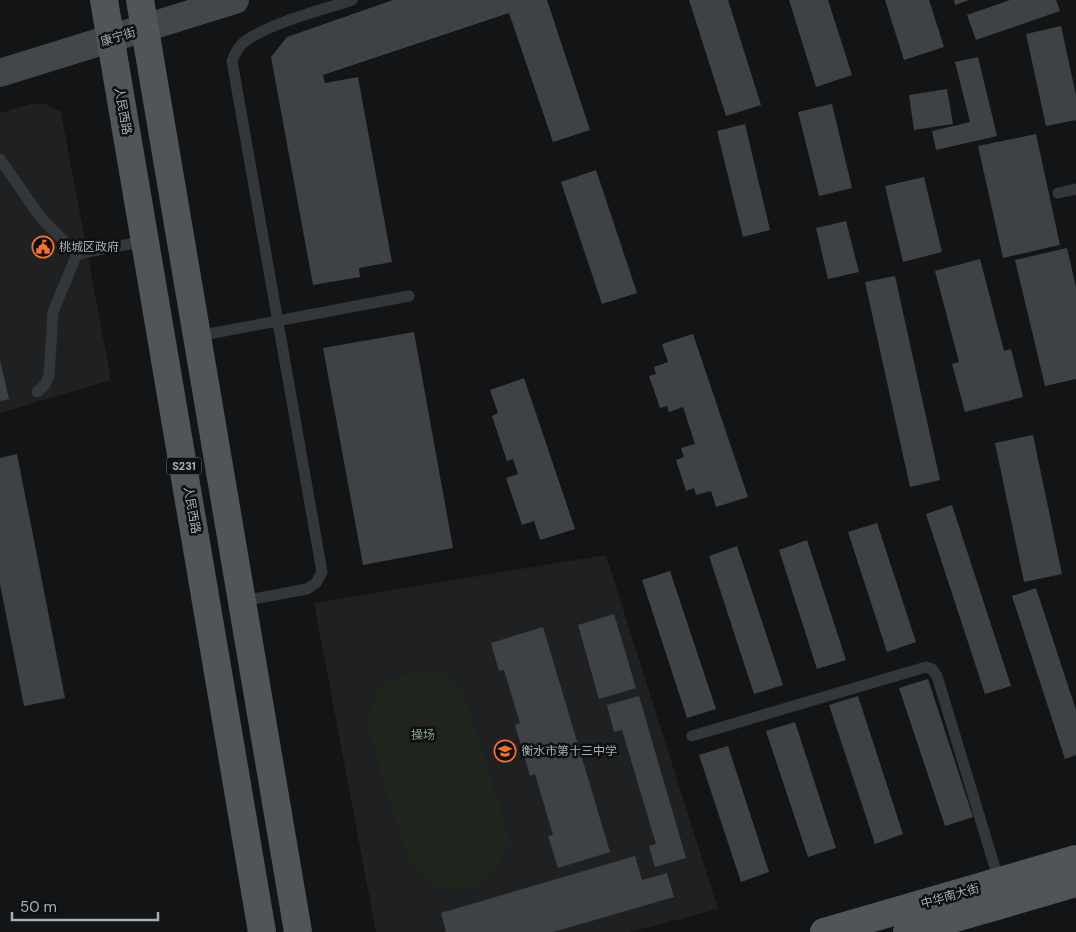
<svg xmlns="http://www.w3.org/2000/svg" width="1076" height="932" font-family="'DM Sans','Noto Sans SC',sans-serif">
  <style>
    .built { fill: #1f2022 }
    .green { fill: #1f251d }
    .building { fill: #3f4245 }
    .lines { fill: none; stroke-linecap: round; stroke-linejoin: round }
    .lane { stroke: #34373a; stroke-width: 11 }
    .secondary { stroke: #42474a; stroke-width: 28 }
    .primary { stroke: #505559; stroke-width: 28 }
    .labels { text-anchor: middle; stroke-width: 5; stroke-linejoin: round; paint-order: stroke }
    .shield { fill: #0e0f10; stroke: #787f84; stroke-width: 1 }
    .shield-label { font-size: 11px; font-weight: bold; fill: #a5afb6 }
    .street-label { font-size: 12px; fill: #a5afb6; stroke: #0e0f10 }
    .poi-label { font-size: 12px; fill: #a5afb6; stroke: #0e0f10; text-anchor: start }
    .park-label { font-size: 12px; fill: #85a17b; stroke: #0e0f10 }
  </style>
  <rect width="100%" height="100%" fill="#131415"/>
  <path class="built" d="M31,104H46L61,112L111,380L0,413V113Z
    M606,555L718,909L630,932H376L314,603Z"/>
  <path class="green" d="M421,671C439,672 450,678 463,691C475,723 484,756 494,789C498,803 505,819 507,833C510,859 487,883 464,889C441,894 422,878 409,862L370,737L369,714L378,688L399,677Z"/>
  <path class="building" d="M393,0H547L590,130L553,142L509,13L323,75L325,83L358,77L392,262L359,268L360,277L313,285L271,57L287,37Z
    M689,0H728L761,105L726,116Z
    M789,0H828L852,75L816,87Z
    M885,0H929L944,47L904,60Z
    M954,0H969L955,5Z
    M1010,0H1056L1060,11L976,40L967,15Z
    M1061,26L1076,95V120L1046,126L1026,34Z
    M978,57L997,136L936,150L932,131L970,122L955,62Z
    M947,89L953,124L914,130L909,95Z
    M832,104L852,188L819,196L798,112Z
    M745,124L770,230L743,237L717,131Z
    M1036,134L1060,245L1003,258L978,146Z
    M596,170L637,293L602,304L561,182Z
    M924,177L942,252L903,262L885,186Z
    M846,221L859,272L828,279L816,228Z
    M1067,248L1076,287V379L1045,386L1015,260Z
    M980,259L1004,351L1011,349L1023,397L965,412L952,364L959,362L935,271Z
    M895,276L940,480L910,487L865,282Z
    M414,332L453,548L363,565L323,348Z
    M693,334L748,497L716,507L711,491L696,495L694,488L686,491L676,460L684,457L681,448L695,444L683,407L669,412L667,406L660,408L649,376L656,374L654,367L668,362L662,344Z
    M0,360L9,399L0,401Z
    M524,378L575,529L540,540L534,521L522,525L506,478L518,474L513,459L507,461L492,416L498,413L490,390Z
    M1033,435L1062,574L1024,582L995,443Z
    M17,454L65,698L24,706L0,584V458Z
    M952,505L1011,686L985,694L926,514Z
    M877,523L916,642L887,652L848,532Z
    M807,540L846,660L817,669L779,550Z
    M737,546L783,685L754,694L709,556Z
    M670,571L716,709L687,718L642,580Z
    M1036,588L1076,710V755L1065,759L1012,596Z
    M614,614L636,688L599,699L578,625Z
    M543,627L610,852L558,868L548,836L553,835L535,774L530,776L515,725L520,723L504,670L499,671L491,643Z
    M928,679L973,817L945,826L899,688Z
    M639,696L686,858L655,867L649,846L656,844L622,730L614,732L607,705Z
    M858,696L903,834L875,844L829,705Z
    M795,722L836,848L808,857L766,731Z
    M728,746L769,872L741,882L699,755Z
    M635,856L642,880L667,873L674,897L553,932H446L441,913Z"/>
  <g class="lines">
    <path class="lane" d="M0,159L41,218L77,254L146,241
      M1058,193L1076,189
      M198,336L409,296
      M37,392L45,385L49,375L53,312L77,254
      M243,601L307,589L316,583L322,572L232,61C235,53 239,45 247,40C273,22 322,10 352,0
      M692,736L926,667L932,669L937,676L999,881"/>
    <path class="secondary" d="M0,73L235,0"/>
    <path class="primary" d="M104,0L262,932
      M140,0L298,932
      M824,932L1076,859
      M907,932L1076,883"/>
  </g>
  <defs>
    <g id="civic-ring" transform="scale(1.125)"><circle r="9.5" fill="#0e0f10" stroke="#f6712b" stroke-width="1.5"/><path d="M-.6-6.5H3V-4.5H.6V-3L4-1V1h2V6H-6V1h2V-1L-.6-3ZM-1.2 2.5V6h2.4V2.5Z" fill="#f6712b"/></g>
    <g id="school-ring" transform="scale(1.125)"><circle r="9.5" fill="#0e0f10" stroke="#f6712b" stroke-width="1.5"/><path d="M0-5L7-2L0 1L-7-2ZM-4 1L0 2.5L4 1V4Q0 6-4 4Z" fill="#f6712b"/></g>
  </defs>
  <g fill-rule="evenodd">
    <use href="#civic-ring" x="43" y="247"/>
    <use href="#school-ring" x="505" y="751"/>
  </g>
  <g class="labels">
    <rect class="shield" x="166.5" y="457.5" width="35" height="17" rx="4"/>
    <g class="shield-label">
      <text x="184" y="470">S231</text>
    </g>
    <g class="street-label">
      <text transform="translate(118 37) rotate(-17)" y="4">康宁街</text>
      <text transform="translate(123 111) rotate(80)" y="4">人民西路</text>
      <text transform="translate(192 510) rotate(80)" y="4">人民西路</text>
      <text transform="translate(950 896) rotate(-16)" y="4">中华南大街</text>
    </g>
    <g class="poi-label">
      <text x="59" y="251">桃城区政府</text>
      <text x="521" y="755">衡水市第十三中学</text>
    </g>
    <g class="park-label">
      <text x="423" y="739">操场</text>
    </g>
  </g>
  <path d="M12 912v8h146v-8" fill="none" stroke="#a5afb6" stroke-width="2.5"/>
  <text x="20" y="912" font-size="15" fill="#a5afb6" stroke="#0e0f10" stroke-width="4" paint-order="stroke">50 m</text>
</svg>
